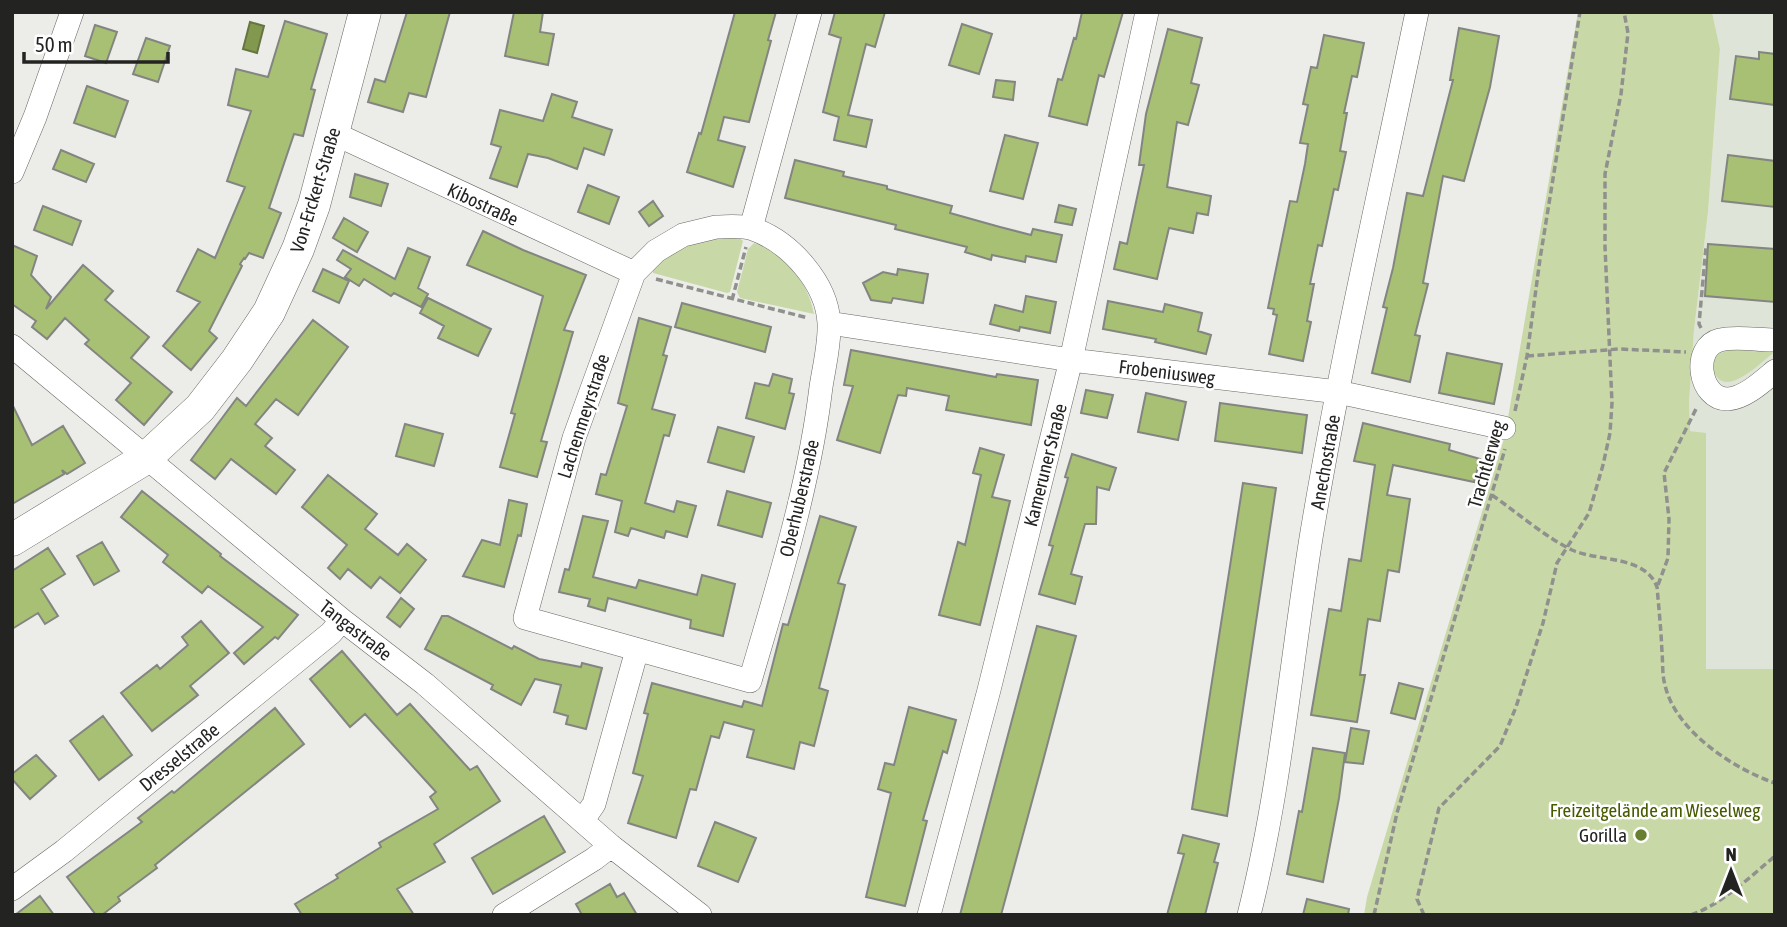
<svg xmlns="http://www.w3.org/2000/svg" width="1787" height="927" font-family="'Asap Condensed',sans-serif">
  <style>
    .built { fill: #dfe4d8 }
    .green { fill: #c8d9a7 }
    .water { fill: #82984e; stroke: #667541; stroke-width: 2 }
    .building { fill: #a8c074; stroke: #838581; stroke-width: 2 }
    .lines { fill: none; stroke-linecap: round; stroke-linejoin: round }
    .street-casing { stroke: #676864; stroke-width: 24 }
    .secondary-casing { stroke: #676864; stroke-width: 33 }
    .path { stroke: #90918e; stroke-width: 3.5; stroke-dasharray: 7 3.5; stroke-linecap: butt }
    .street { stroke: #fff; stroke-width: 23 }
    .secondary { stroke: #fff; stroke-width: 32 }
    .poi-dot { fill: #687e30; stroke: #fff; stroke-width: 2.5 }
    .labels { text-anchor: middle; stroke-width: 5; stroke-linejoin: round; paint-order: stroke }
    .street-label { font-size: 19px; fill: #232322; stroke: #fff }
    .park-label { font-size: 19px; fill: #465a00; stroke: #fff }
    .poi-label { font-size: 19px; fill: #232322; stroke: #fff; text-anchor: end }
  </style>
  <rect width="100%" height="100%" fill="#ecede9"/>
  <path class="built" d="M1712,12H1775V669L1706,670V434L1690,431L1689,403L1694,330L1708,212L1720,49Z"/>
  <path class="green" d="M1578,12H1712L1720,49L1708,212L1694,330L1689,403L1690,431L1706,433V669H1775V915H1364L1367,897L1505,435Z
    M729,237L741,239L743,241L730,292L727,293L653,273V269C675,247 699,240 729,237Z
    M754,243C783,252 809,283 814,314L740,298L737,292L748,249Z
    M1729,350L1772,351L1773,353C1758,365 1720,404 1712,365L1718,354Z"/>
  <path class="water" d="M250,22L264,26L257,53L243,49Z"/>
  <path class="building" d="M407,12H450L426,97L409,93L403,112L368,102L375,79L385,82Z
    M514,12H543L540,32L554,34L548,65L505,56Z
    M735,12H776L768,40L771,41L749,122L724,117L718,140L745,147L733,187L687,172L699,133L701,134Z
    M835,12H885L875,47L866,44L848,115L872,120L866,147L834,140L839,117L823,112L841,38L829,34Z
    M1082,12H1123L1104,77L1099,75L1087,125L1049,116L1058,79L1062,80L1074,38L1076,39Z
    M285,21L327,34L311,89L315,90L303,136L294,134L269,208L281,213L263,258L249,253L245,259L244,258L240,264L242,266L209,331L217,338L191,370L163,346L200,302L177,291L198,249L215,258L245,187L227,181L251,111L228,105L236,69L268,77Z
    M962,24L992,34L979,74L949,65Z
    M95,25L117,32L106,63L85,56Z
    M1459,28L1499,36L1490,87L1464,181L1443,176L1423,283L1428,284L1415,335L1420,336L1410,382L1372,373L1387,308L1383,307L1393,268L1407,193L1423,196L1453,80H1450Z
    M1168,29L1202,38L1191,83L1199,85L1188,125L1177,122L1167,187L1211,196L1208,215L1197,213L1193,233L1169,228L1157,279L1114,269L1120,242L1127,244L1144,165H1139L1146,114Z
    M1324,35L1364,43L1357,77L1352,76L1344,113H1347L1340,151L1346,152L1338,190L1334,189L1322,246L1318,245L1310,284H1314L1307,321L1311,322L1303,361L1269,354L1277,315L1273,314L1274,309L1268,308L1290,201L1297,202L1305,164L1308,144L1300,143L1308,105L1303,104L1311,67L1317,68Z
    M146,38L170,46L158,82L133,74Z
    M1759,52L1775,54V105L1730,99L1736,56L1759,59Z
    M996,80L1015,82L1013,100L993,97Z
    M87,86L128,101L115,137L74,123Z
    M552,94L577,102L572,117L612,130L604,155L584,148L577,169L548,158L528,154L517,187L490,178L501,147L491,144L500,110L543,121Z
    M1005,135L1038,143L1023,199L990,191Z
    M61,150L94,164L86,182L53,169Z
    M1728,155L1775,161V207L1722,201Z
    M795,160L844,172L843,176L887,186V189L952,206L950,213L1000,227L1031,235L1033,229L1062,235L1056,262L1026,256L1025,262L992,255L991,260L965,252L967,247L895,229L896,225L785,198Z
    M355,174L388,184L381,206L350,197Z
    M588,185L619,197L609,224L578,212Z
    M653,201L663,216L649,226L639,212Z
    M1059,205L1076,209L1072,225L1055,222Z
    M43,206L81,221L72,245L34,230Z
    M344,218L368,232L357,252L333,238Z
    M483,231L523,250L586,275L564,330L573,332L541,441L547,442L537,477L500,467L515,414L511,413L543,296L467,265Z
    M1708,244L1775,249V302L1705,296Z
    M12,245L37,256L31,275L51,297L46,309L83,265L113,291L105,300L149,337L131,358L172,392L144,425L116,400L131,383L85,344L89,340L65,318L47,339L32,327L36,321L12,304Z
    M408,248L430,257L418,288L428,294L421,307L394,293L391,296L364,279L359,286L345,277L351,269L337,260L343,250L395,279Z
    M323,269L349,281L339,303L313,291Z
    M898,269L928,274L923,303L893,298L891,303L871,300L863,283L883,272L897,275Z
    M1026,296L1056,302L1050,333L1020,327L1019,331L990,324L995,305L1023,312Z
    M428,298L491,329L478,356L438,338L444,326L420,313Z
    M1108,301L1163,312L1165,304L1202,313L1198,331L1211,335L1206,354L1155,342L1156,339L1103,329Z
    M682,303L771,327L765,352L675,327Z
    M639,318L671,327L663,355L667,356L652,409L675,415L669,436L664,435L645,503L674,512L677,501L696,506L687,537L666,531L664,538L631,528L628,536L615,532L622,501L596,494L601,474L606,475L627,406L618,403Z
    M313,320L348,347L298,415L276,399L255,424L272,438L265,446L295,470L276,494L231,459L215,479L191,460L237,398L246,406Z
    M851,350L996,377L997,374L1038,380L1031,425L946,410L949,396L907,388L906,396L898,395L880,453L837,440L853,386L844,385Z
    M1447,353L1502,364L1494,404L1439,393Z
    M773,374L792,379L789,393L794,394L785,429L746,418L755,383L769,386Z
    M1086,390L1113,395L1107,418L1081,413Z
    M1146,393L1186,402L1178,440L1138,432Z
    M1220,403L1307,415L1302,453L1215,441Z
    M12,404L32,445L63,426L85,463L67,474L62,470L64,474L12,504Z
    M1363,423L1450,444L1449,450L1480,459L1474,482L1393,465L1387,495L1410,499L1399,572L1388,570L1380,621L1368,619L1360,675H1365L1357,722L1311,715L1329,609L1341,611L1349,559L1361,561L1375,465L1354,461Z
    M405,424L443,434L434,466L396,456Z
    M718,427L754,437L744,472L708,462Z
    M980,448L1004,455L992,497L1010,501L980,625L939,615L958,542L965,545L981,475L973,473Z
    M1072,454L1116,468L1109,490L1097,487L1096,524H1085L1071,574L1082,577L1075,604L1039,594L1053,546L1049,545L1068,478L1065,477Z
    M328,475L377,514L365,529L398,555L407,544L426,560L400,593L380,577L371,588L348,569L340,579L328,568L347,545L302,507Z
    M1243,483L1276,488L1227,816L1192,809Z
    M142,491L221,554L220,556L298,615L278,639L275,637L244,664L234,653L263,627L208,586L202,593L163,562L168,555L121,517Z
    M727,491L771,503L762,537L718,525Z
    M509,500L527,504L521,536L518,535L504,587L463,576L482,540L500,545Z
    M583,516L608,521L593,577L636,588L639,580L697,595L702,575L735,584L723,636L690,628L691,620L608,598L605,611L588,606L590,599L559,592L565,569L569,570Z
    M820,516L856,527L838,583L845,585L819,688L828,691L814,746L800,742L794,769L747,757L754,730L724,722L719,738L711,736L696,790L690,789L676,838L628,823L643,776L633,773L648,714L644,713L652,683L742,707L744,701L762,706L783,624L788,625Z
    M102,542L119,571L94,585L77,556Z
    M48,548L65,574L41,589L58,616L45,624L38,613L12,629V571Z
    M401,598L414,609L400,627L387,617Z
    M442,616H448L512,649L514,646L539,659L581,667L582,663L602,668L586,729L566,724L568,716L554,712L561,685L535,679L521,705L491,689L493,685L425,649Z
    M201,621L229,653L190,686L198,695L152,731L121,693L157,665L160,669L188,645L182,637Z
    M1037,626L1076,636L1043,761L1001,915H960Z
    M342,651L397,715L410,704L470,770L477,766L500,801L434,844L445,862L397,889L414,915H302L295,904L338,878L336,875L381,847L379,843L438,809L430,797L436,792L365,714L350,727L310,679Z
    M1399,683L1423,689L1415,719L1391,713Z
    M909,707L956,720L947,753L943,751L923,820L927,821L905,906L866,897L891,793L878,789L885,763L894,765Z
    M275,708L304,744L155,865L157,868L118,897L120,901L102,915H96L67,877L142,822L138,818L172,791L174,793Z
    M103,716L132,755L99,780L70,741Z
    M1351,728L1369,731L1363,764L1345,762Z
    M1313,748L1345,753L1339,798L1323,882L1287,874L1299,811L1302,812Z
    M36,755L56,776L30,799L12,779V774Z
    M544,816L565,852L493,894L472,858Z
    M715,822L756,838L738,882L698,866Z
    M1183,835L1219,844L1214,862L1218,863L1205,915H1167L1184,854L1178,853Z
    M610,884L617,897L624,893L637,915H582L576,904Z
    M40,896L54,915H15Z
    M1307,899L1349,909L1348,915H1303Z"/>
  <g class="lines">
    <g class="street-casing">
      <path id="street" d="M333,133L634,273
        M12,172L35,117L72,12
        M716,227C727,227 742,225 753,229C790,242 827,283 829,323C830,344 824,367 821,387C809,487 778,585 750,681L525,618L574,438L634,273L656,251L683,235Z
        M751,228L810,12
        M829,323L1071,360L1338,392L1504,428
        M1775,340C1759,340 1734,336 1720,340C1691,347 1699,400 1728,399C1745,398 1763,381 1775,371
        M12,346L342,620L425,684L611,846L700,915
        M583,820L594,804L637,650
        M12,889L64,851L331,633L342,620
        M504,915L594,859L611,846
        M929,915L989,690L1071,360L1147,12
        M1249,915C1280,791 1291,663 1311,538C1340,362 1381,187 1417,12"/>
    </g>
    <g class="secondary-casing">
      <path id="secondary" d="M12,540L146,458L200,408L237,360L269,312L298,249L314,205L365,12"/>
    </g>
    <path class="path" d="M656,279L808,318
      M732,300L746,247
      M1701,328L1699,324L1706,247
      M1527,356L1619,349L1686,352
      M1515,411L1527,356L1540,259L1580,12
      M1492,495C1515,511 1548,539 1572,550C1599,562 1645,555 1657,587C1659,609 1661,630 1662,652C1663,663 1662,675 1665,685C1675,731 1734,769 1775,783
      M1658,585L1668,558L1669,519L1664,473L1697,407
      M1374,915L1397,813L1505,449
      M1424,915L1417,899L1439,808L1500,746L1516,707L1543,623L1557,563L1589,513L1603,465L1610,433L1612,403L1605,247V174L1621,94L1628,33L1624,12
      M1691,915C1722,904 1750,877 1775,856"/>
    <use href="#street" class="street"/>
    <use href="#secondary" class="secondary"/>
  </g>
  <circle class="poi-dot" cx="1641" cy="835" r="7"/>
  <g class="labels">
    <g class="street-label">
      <text transform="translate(315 190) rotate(-73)" y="7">Von-Erckert-Straße</text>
      <text transform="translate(483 204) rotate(25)" y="7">Kibostraße</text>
      <text transform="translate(1167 372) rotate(7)" y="7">Frobeniusweg</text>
      <text transform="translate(583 416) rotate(-72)" y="7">Lachenmeyrstraße</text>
      <text transform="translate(1325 462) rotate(-80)" y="7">Anechostraße</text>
      <text transform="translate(1486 464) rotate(-74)" y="7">Trachtlerweg</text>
      <text transform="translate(1045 465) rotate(-76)" y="7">Kameruner Straße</text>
      <text transform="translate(799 498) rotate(-77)" y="7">Oberhuberstraße</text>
      <text transform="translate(356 630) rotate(38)" y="7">Tangastraße</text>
      <text transform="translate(179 757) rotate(-39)" y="7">Dresselstraße</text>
    </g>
    <g class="park-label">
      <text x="1655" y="817">Freizeitgelände am Wieselweg</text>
    </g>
    <g class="poi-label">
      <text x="1627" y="842">Gorilla</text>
    </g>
  </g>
  <rect width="1787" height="927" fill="none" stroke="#232322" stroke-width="28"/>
  <g transform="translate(1731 871)" stroke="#ffffff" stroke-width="5" paint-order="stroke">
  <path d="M0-5L12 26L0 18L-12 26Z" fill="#232322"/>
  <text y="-10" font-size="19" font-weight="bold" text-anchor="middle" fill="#232322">N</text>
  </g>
  <path d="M24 52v10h144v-10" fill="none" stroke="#232322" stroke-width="3.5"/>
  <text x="35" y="52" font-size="21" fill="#232322" stroke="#ffffff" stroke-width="5" paint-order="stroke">50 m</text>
</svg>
